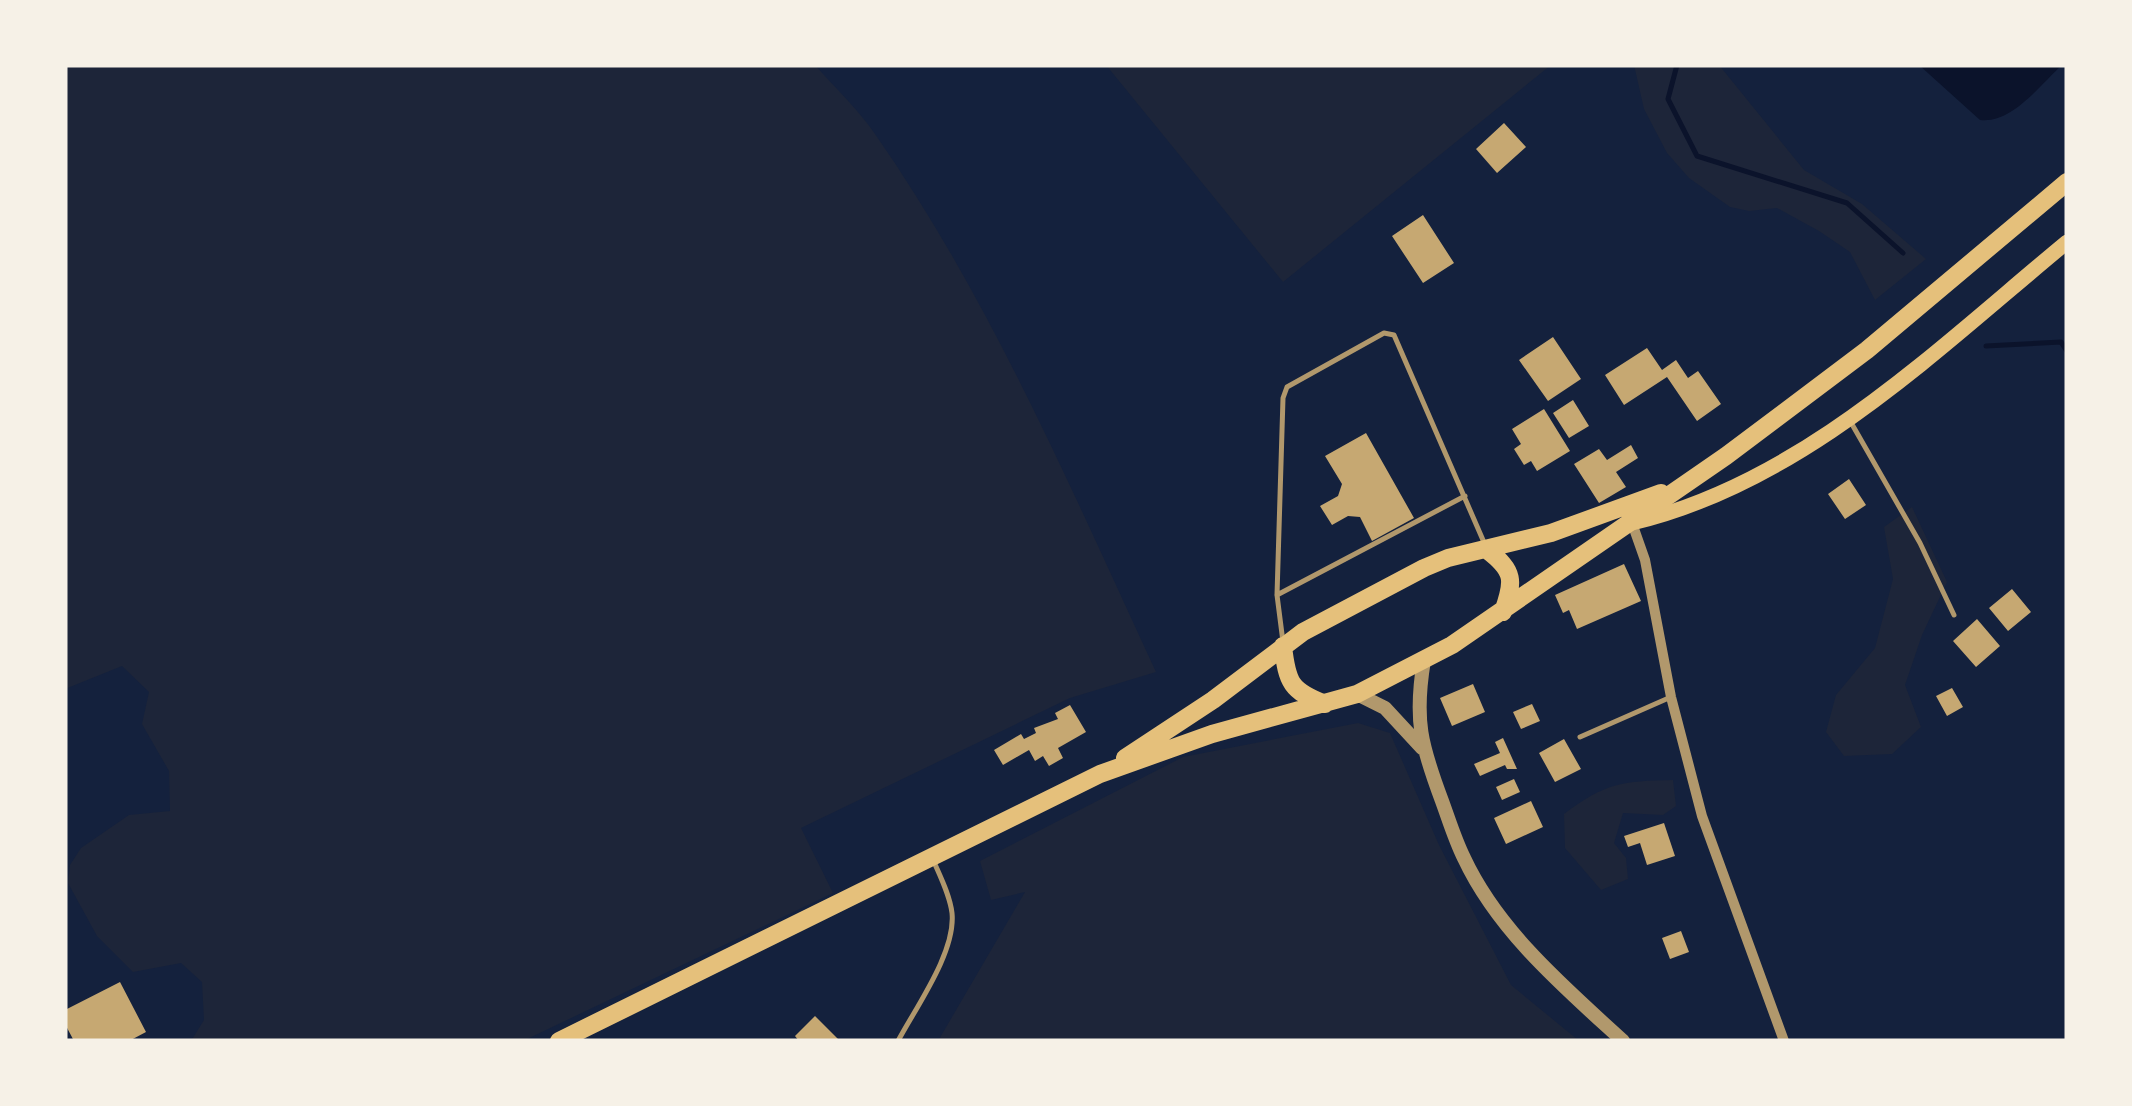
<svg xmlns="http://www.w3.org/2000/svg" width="2132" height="1106" font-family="'IBM Plex Sans',sans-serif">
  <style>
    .green { fill: #1d2539 }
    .water { fill: #0b132b }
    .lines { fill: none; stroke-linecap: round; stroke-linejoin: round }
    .stream { stroke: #0b132b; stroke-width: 5 }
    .building { fill: #c6a872 }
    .service { stroke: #b1986c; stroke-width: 5 }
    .minor { stroke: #b1986c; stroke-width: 10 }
    .tertiary { stroke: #b1986c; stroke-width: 14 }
    .secondary { stroke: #e5c07b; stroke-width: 15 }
    .trunk { stroke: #e5c07b; stroke-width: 18 }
  </style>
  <rect width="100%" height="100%" fill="#14213d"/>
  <path class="green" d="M65,65H815C835,88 858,109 875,134C991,300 1071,489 1156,672L1070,698L801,828L833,893L523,1041H191L204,1020L202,982L181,963L133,972L97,936L68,883L70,865L81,848L129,815L170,811L169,771L142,724L149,692L122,666L65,689Z
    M1106,65H1551L1283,282Z
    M1634,65H1719L1804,170L1862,204L1926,259L1875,300L1850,252L1819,231L1777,208L1749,211L1730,207L1689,178L1667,153L1644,109Z
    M1912,507L1947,582L1922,635L1905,685L1921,727L1892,754L1844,756L1826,732L1836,695L1875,648L1893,579L1884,527Z
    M1358,723L1390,733L1439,845L1511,985L1578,1040L938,1041L1025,892L991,900L980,861L1183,757Z
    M1673,780L1676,806L1663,815L1623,813L1614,843L1626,858L1628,879L1601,890L1565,848L1564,814C1605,783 1622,781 1673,780Z"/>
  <path class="water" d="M1919,65H2062C2040,85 2012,124 1980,120Z"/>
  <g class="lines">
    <path class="stream" d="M1677,65L1668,99L1697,156L1847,203L1903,253
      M1986,346L2061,342L2067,351"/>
  </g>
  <path class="building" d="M1504,123L1526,147L1497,173L1476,149Z
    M1423,215L1454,263L1423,283L1392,236Z
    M1553,337L1581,379L1548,401L1519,360Z
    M1647,348L1662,370L1676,360L1688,378L1698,371L1721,404L1697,421L1667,377L1624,405L1605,375Z
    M1573,400L1589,426L1569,438L1553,413Z
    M1544,409L1570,451L1537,471L1531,461L1524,465L1514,449L1521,444L1512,429Z
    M1366,433L1414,518L1372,541L1360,517L1348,516L1332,525L1320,506L1338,496L1342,484L1325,456Z
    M1631,445L1638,458L1616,472L1626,487L1599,503L1574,464L1599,449L1607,460Z
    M1849,479L1866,505L1845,519L1828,494Z
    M1624,564L1641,601L1577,629L1569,610L1563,613L1555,595Z
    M2012,589L2031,612L2008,631L1989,608Z
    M1977,619L2000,646L1976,667L1953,641Z
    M1473,684L1485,712L1452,726L1440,698Z
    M1952,688L1963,707L1947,716L1936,696Z
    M1532,704L1540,721L1521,729L1513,712Z
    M1070,705L1086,732L1058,748L1063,758L1049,766L1043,756L1035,761L1029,750L1003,765L994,750L1021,734L1024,739L1036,733L1034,728L1058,719L1055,713Z
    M1503,738L1517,769H1507L1505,765L1480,776L1474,764L1500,753L1495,742Z
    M1564,739L1581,769L1555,782L1539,753Z
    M1514,779L1520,792L1502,800L1496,787Z
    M1531,801L1543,827L1506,844L1494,818Z
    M1664,823L1675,856L1647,865L1640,843L1628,847L1624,836Z
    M1681,931L1689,952L1670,959L1662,938Z
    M120,982L146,1032L129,1041H74L65,1024V1010Z
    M815,1016L838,1039L836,1041H799L795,1036Z"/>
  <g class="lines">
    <path class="service" d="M1849,419L1920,543L1954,615
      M1277,595L1465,496
      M1283,642L1277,595L1283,398L1287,387L1384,333L1394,335L1486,547
      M1580,737L1671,697
      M898,1041C916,1007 956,952 952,913C950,896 941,878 934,862"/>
    <path class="minor" d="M1632,523L1645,560L1671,697L1702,816L1784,1041"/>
    <path class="tertiary" d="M1424,660C1414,720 1421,745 1442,801C1449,820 1455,840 1464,858C1498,931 1564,987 1623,1041
      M1357,694L1385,708L1422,748"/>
    <path class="secondary" d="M1632,523C1802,483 1936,350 2067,242"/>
    <path class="trunk" d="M1487,550C1515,571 1514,581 1503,612
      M1283,646C1287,683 1291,691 1325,704
      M1125,758L1213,700L1303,632L1424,568L1448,558L1551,533L1661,493
      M559,1041L1100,774L1212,734L1357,694L1452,645L1726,456L1867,350L2067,182"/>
  </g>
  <rect width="2132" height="1106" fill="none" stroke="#f6f1e7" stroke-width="135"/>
</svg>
